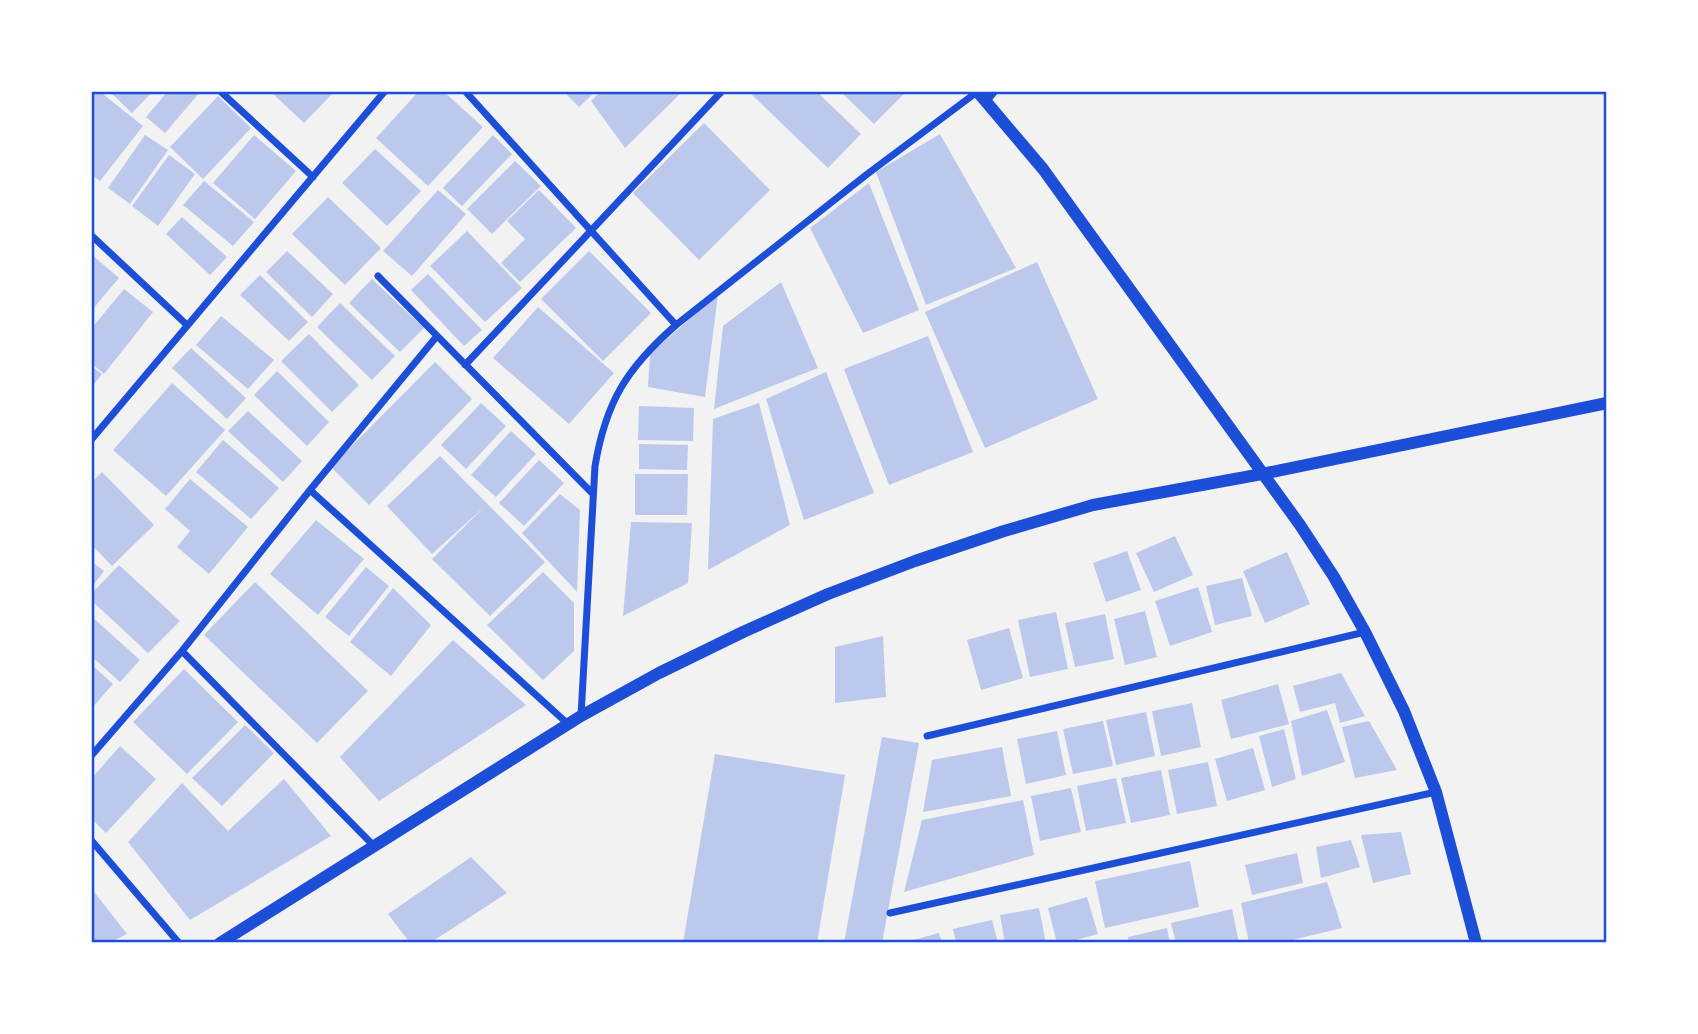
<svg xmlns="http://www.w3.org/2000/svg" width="1698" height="1034" font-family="Helvetica,sans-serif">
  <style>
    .building { fill: #bdc9ec }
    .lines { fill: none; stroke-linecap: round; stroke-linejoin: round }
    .minor { stroke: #1d4ed8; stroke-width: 7 }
    .tertiary { stroke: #1d4ed8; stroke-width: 12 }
    .neatline { fill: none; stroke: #1d4ed8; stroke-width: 2.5 }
  </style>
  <rect width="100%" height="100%" fill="#f2f2f2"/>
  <path class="building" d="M91,91H99L143,126L100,181L91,174Z
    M109,91H153L132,113Z
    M168,91H201L165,133L146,117Z
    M270,91H335L304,123Z
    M419,91H443L483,127L428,186L376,138Z
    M563,91H596L579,107Z
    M601,91H683L625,148L591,101Z
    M748,91H816L861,134L828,168Z
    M840,91H907L874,124Z
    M218,96L251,128L203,179L170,147Z
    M704,123L770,190L699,260L633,193Z
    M940,134L1016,268L926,305L876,172Z
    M145,135L168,150L130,204L108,188Z
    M254,135L296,171L255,219L213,183Z
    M493,135L512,154L462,206L443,188Z
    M375,149L421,191L387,226L342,183Z
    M169,155L195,174L158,226L132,206Z
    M515,161L541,186L492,234L467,209Z
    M204,181L254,222L233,246L183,205Z
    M869,183L919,310L863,333L810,228Z
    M438,190L466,214L412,276L383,251Z
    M539,190L576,228L520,282L501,263L525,239L507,221Z
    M328,197L381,248L345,285L292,234Z
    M182,217L227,257L210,275L166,234Z
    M467,231L522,288L485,322L430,266Z
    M287,251L333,294L312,317L266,272Z
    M589,251L651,313L603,361L541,299Z
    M91,254L119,278L91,311Z
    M1037,262L1098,399L985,448L925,312Z
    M428,274L482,330L464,346L411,290Z
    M260,275L308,322L289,341L240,295Z
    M372,279L424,328L400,352L349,303Z
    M781,282L818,368L714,409L723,326Z
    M124,289L153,312L104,374L91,363V329Z
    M718,294L705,397L648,387L650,354Z
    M340,303L395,356L372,380L317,327Z
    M538,307L614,373L569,424L493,358Z
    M221,316L274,360L248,389L196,345Z
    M309,334L359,385L332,412L281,361Z
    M928,336L973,452L889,485L844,369Z
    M191,348L246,398L227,419L172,368Z
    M435,362L472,399L369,505L331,467Z
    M91,366L102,374L91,388Z
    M277,371L329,422L307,446L254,395Z
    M826,372L874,493L804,520L766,399Z
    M172,383L225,430L166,496L113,450Z
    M481,403L506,426L466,469L441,445Z
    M759,403L790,525L708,570L713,419Z
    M639,406L694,408L693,441L638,440Z
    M248,411L302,461L283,482L228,431Z
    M511,431L536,454L496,497L471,475Z
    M223,440L279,488L251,519L196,472Z
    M639,444L688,445L687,470L639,469Z
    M440,456L545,562L490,616L432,559L484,507L432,554L387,506Z
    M539,460L564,483L524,526L499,503Z
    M102,472L154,525L112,566L91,544V483Z
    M635,474H688L687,515H635Z
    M190,479L248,527L209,574L177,547L190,531L165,509Z
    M560,494L580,510L577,592L522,533Z
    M316,520L364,559L318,615L270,574Z
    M631,522L692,523L688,583L623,616Z
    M1175,536L1193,575L1154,592L1136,553Z
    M1127,551L1141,590L1106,602L1093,563Z
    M1287,552L1310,604L1265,623L1243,571Z
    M91,561L104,571L91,588Z
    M119,565L180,621L148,653L91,600V594Z
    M366,567L389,586L349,636L325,617Z
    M543,572L574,603V651L543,680L487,625Z
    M1242,578L1252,616L1215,625L1206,586Z
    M255,582L368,691L317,743L204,635Z
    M1198,587L1212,632L1170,646L1155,601Z
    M393,588L431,625L391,676L350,642Z
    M1145,611L1157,657L1125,665L1114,619Z
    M1056,612L1068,669L1030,677L1018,620Z
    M1105,614L1114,659L1075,667L1065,623Z
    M91,616L140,660L120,682L91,656Z
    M1009,628L1023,678L981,690L967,640Z
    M883,636L886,697L835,703V647Z
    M453,640L526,705L379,801L340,757Z
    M91,664L113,684L91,709Z
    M184,669L238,722L187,774L133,722Z
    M1341,673L1365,716L1340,723L1335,703L1300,712L1293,686Z
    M1278,684L1289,724L1231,739L1221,700Z
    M1192,703L1201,747L1161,756L1152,711Z
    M1327,710L1345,762L1302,776L1291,721Z
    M1146,712L1155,756L1116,765L1106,720Z
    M1103,721L1113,766L1073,774L1063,729Z
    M1369,721L1397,770L1355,778L1342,727Z
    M245,725L274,753L222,806L192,778Z
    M1284,729L1296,779L1272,787L1259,736Z
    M1057,731L1066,775L1026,784L1017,739Z
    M882,737L919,743L882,943H844Z
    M120,746L156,779L106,833L91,818V779Z
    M1002,747L1011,796L923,812L932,760Z
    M1253,748L1265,790L1227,801L1215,759Z
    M715,754L845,775L817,943H683Z
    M1208,762L1217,806L1177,814L1168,770Z
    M1161,770L1170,815L1131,823L1121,778Z
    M1116,778L1126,823L1086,831L1077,786Z
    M284,779L331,836L190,920L128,842L182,783L228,831Z
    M1071,788L1081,832L1040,841L1031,796Z
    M1023,800L1034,855L904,892L922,820Z
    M1401,832L1411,874L1373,883L1361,835Z
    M1351,840L1360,867L1321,878L1316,847Z
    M1297,853L1303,883L1252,895L1245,865Z
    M471,857L507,893L430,943H410L388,914Z
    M1190,861L1199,907L1105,928L1095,881Z
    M1327,882L1342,928L1280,943H1249L1241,903Z
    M91,888L127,934L109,943H91Z
    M1087,897L1098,934L1065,943H1057L1048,908Z
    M1039,908L1046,943H1005L1000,915Z
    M1232,909L1239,943H1176L1171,923Z
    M992,920L998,943H956L953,929Z
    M1167,928L1170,943H1129L1128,937Z
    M939,933L942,943H906V942Z"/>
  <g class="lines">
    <path class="minor" d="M220,91L313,177
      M465,91L676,325
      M986,102L995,91
      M91,235L187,325
      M378,276L593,494
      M465,365L722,91
      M91,440L385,91
      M310,490L568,724
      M182,651L374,846
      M581,716L595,466C606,401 627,368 676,325L866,175L977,92
      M927,736L1365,632
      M91,756L182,651L310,490L437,336
      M91,840L179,943
      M890,913L1436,792"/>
    <path class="tertiary" d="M977,91L1043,169L1300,525L1334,577L1365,632L1404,711L1436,792L1476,943
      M220,943L581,716L659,673L743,632L828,594L915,561L1004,531L1093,505L1262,474L1607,403"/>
  </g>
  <rect width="1698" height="1034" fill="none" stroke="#ffffff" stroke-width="186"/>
  <rect x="93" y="93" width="1512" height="848" class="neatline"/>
</svg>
